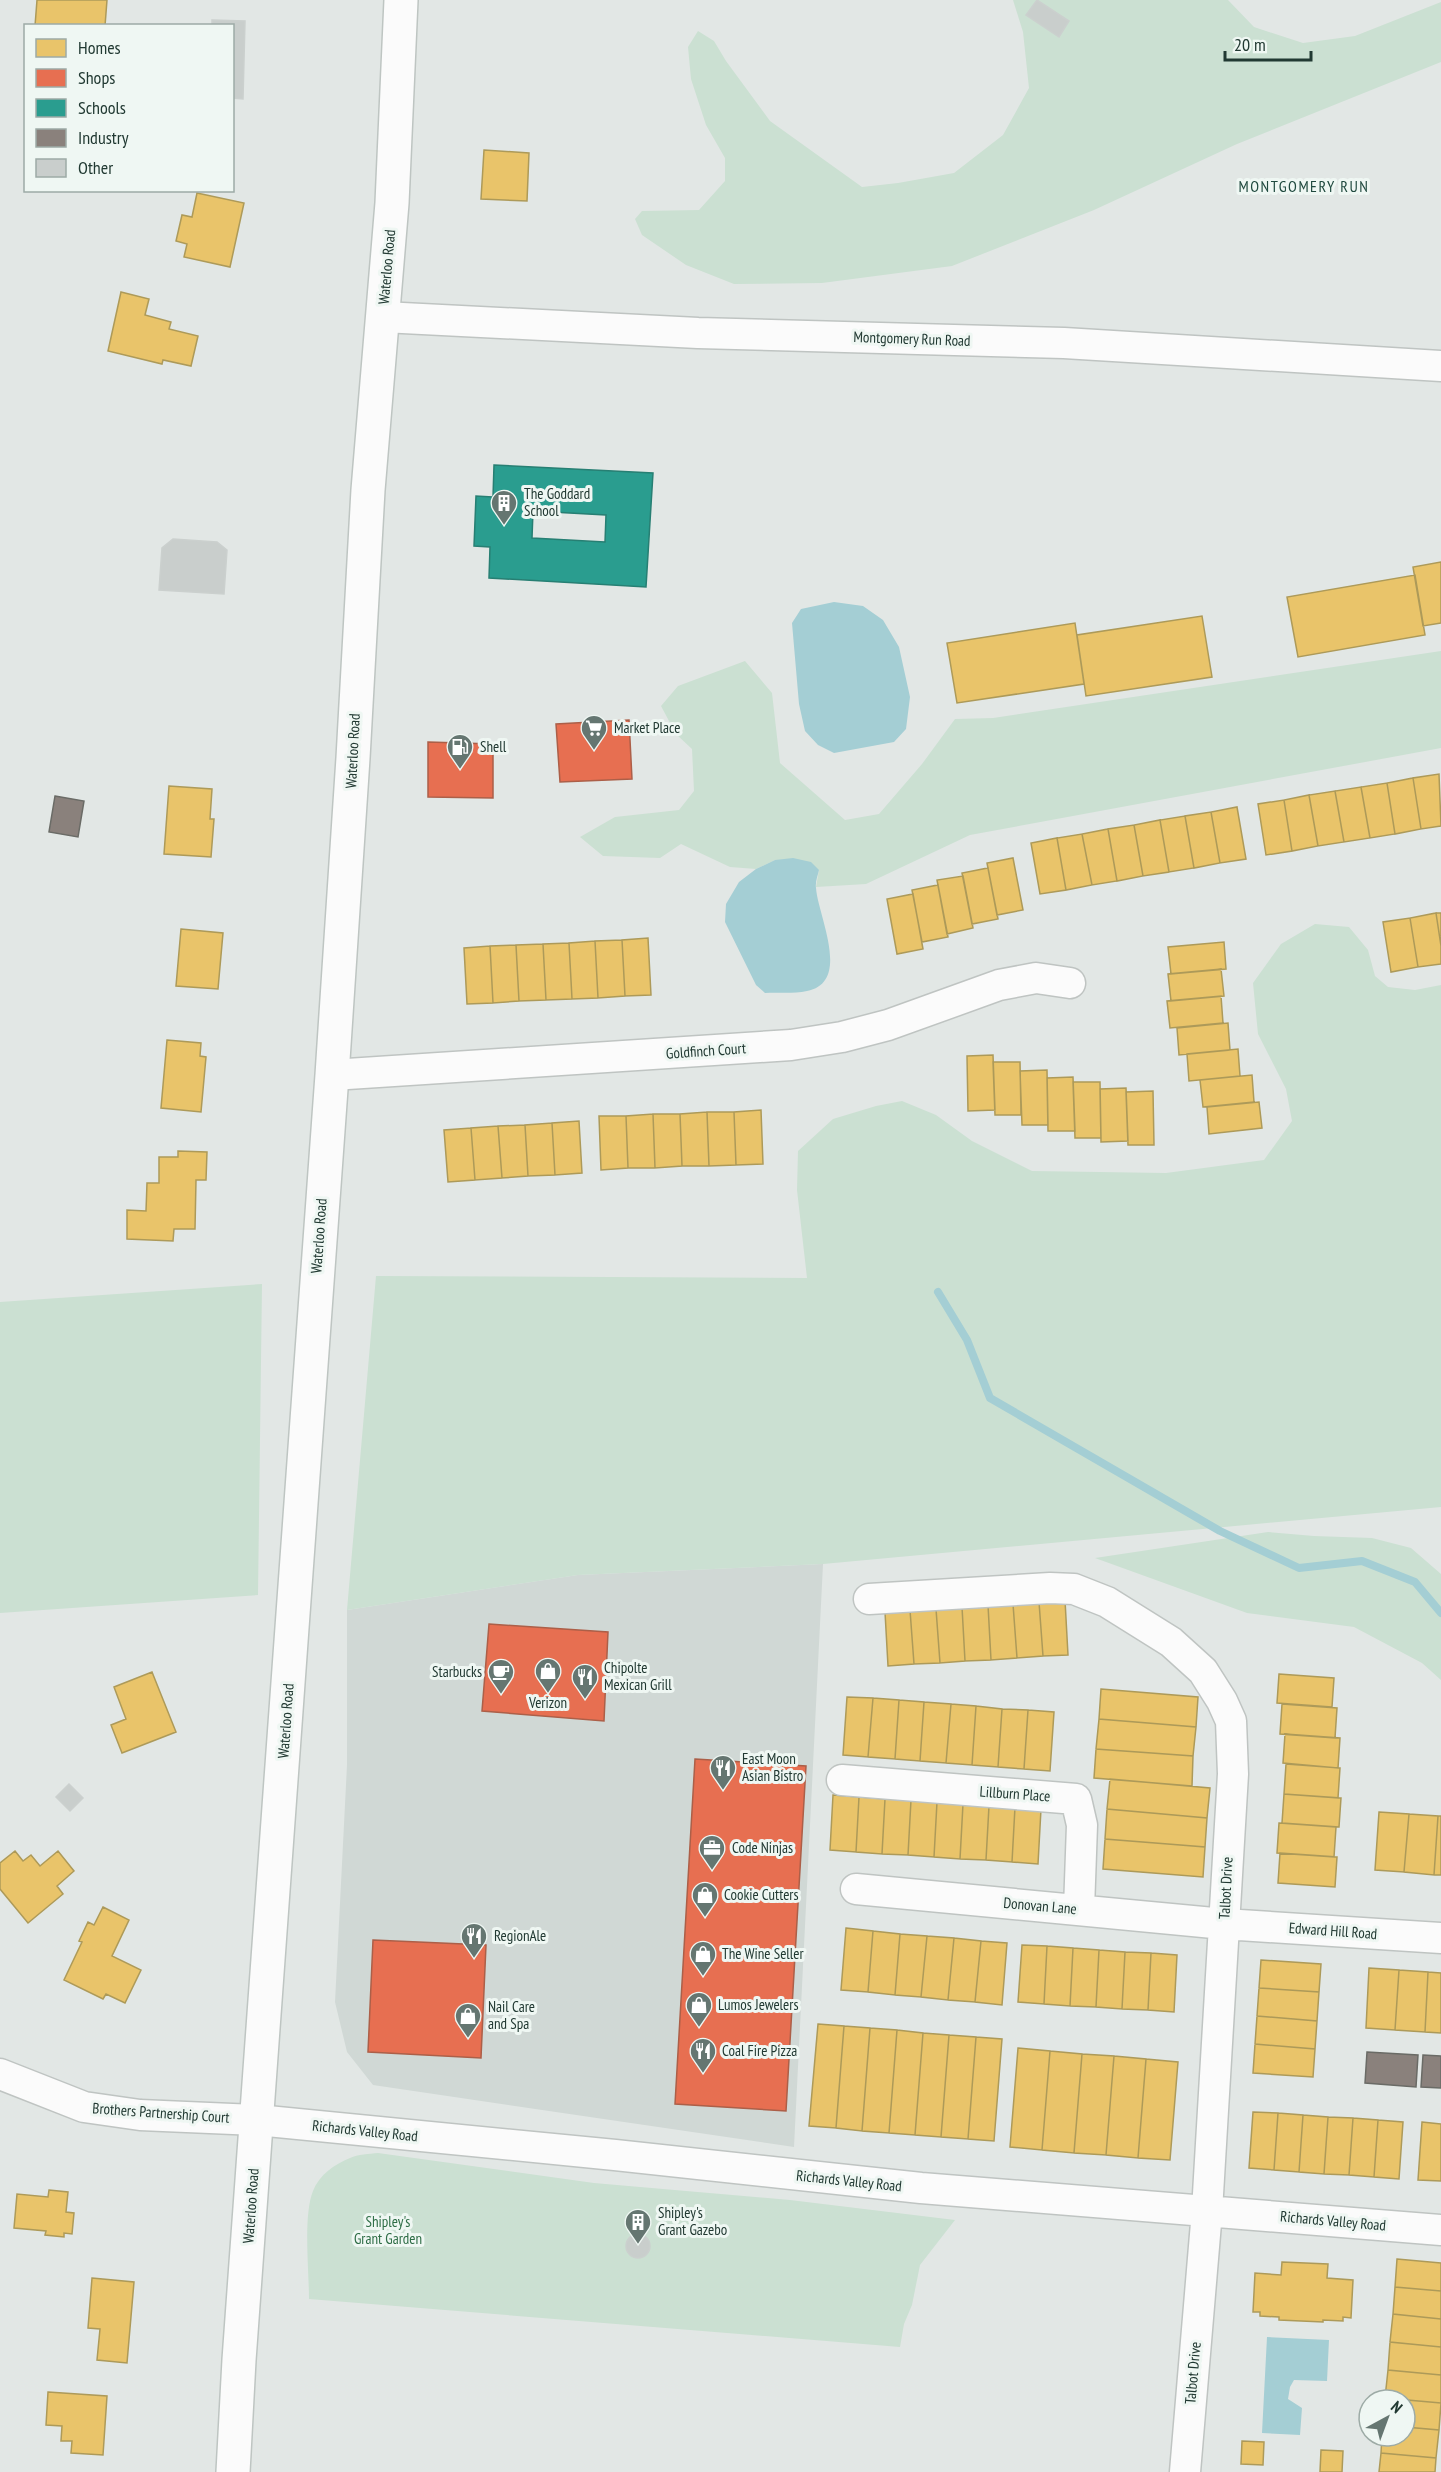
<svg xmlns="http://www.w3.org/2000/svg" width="1441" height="2472" font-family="'PT Sans Narrow',sans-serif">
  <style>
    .built { fill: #d0d8d5 }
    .green { fill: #cbe0d2 }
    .water { fill: #a4ced4 }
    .homes { fill: #e9c46a; stroke: #ad9a59; stroke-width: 1.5 }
    .shops { fill: #e76f51; stroke: #ac5f48; stroke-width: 1.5 }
    .schools { fill: #2a9d8f; stroke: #277f73; stroke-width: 1.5; fill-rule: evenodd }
    .industry { fill: #8a817c; stroke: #6a6b66; stroke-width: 1.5 }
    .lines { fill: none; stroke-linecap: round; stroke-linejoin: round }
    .stream { stroke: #a4ced4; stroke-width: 8 }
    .building { fill: #c9cecc; stroke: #cbd0ce; stroke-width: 1.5 }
    .street-casing { stroke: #bfc4c2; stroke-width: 33 }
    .secondary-casing { stroke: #bec5c2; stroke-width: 36 }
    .street { stroke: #fbfbfb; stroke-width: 30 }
    .secondary { stroke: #fbfbfb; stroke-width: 33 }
    .labels { text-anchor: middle; stroke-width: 6; stroke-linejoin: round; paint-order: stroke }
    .street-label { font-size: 15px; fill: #213932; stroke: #eff7f3 }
    .poi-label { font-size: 15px; fill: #213932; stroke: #eff7f3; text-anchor: start }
    .park-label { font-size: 15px; fill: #2e6d46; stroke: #eff7f3 }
    .neighbourhood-label { font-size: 16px; letter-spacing: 1.5px; fill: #1f493e; stroke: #eff7f3 }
  </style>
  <rect width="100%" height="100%" fill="#e2e7e5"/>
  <path class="built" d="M823,1564L794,2147L373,2085L347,2052L335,2002L347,1765V1610L578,1575Z"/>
  <path class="green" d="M1013,0H1228L1254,27L1303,43L1355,36L1441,2V62L1237,144L1094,210L952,266L822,283L734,284L686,265L642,235L635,219L642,211L699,210L725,181V158L706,125L691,79L688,47L698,31L714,41L726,61L770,121L862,187L898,183L954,173L1003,135L1029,88L1023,32Z
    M1441,651V748L970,835L866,884L816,887L819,870L775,860L756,869L730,867L681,844L660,858L603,856L580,837L615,817L679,810L694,791L692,749L676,734L661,706L678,686L745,661L772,693L780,763L845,820L879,814L922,764L955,719L993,718Z
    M1315,924L1349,927L1368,950L1375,976L1388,987L1415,990L1441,985V1507L823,1564L578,1575L347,1610L376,1276L807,1278L797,1190L798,1151L833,1119L876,1106L902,1101L936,1115L972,1141L1032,1171L1166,1173L1264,1160L1292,1121L1286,1089L1258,1034L1253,983L1281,944Z
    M262,1284L258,1595L0,1613V1302Z
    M1268,1532L1314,1536L1372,1538L1411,1548L1441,1574V1680L1422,1663L1354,1627L1247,1613L1095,1558Z
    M378,2153L594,2183L790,2200L955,2220L920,2265L912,2305L904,2324L900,2347L309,2299C309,2270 303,2216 313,2191C319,2175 335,2164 350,2158C358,2154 369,2154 378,2153Z"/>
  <path class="water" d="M834,602L863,606L883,620L899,647L910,697L906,729L894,742L834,753L818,745L805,731L799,704L792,623L801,609Z
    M793,858L811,862L819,870C818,875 815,882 816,888C818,916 852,982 807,991C793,994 778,992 765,993L756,985L725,922L726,904L739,882L756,869L775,860Z
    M1267,2337L1329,2340L1327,2381L1294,2380L1290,2387L1288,2399L1302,2408L1300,2435L1262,2433Z"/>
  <path class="homes" d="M37,0H107L105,26H35Z
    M484,150L529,153L527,201L481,199Z
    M197,193L244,203L230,267L184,257L187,244L176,241L182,215L192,217Z
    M121,292L149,299L145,315L171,322L169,329L198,336L191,366L163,360L162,364L108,351Z
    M1441,562V623L1423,626L1413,567Z
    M1415,575L1425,635L1298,657L1287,597Z
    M1202,616L1212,677L1086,696L1077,635Z
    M1075,623L1084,684L957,703L947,643Z
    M1439,774L1441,826L1421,829L1413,778Z
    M1413,778L1421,829L1395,834L1387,783Z
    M1387,783L1395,834L1370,838L1361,787Z
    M169,786L212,789L210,819H214L211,857L164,854Z
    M1361,787L1370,838L1344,842L1335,791Z
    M1335,791L1344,842L1318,846L1309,795Z
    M1309,795L1318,846L1292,851L1284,800Z
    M1284,800L1292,851L1266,855L1258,804Z
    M1237,807L1246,859L1220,863L1211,812Z
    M1211,812L1220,863L1194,868L1185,816Z
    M1185,816L1194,868L1169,872L1160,820Z
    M1160,820L1169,872L1143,876L1134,825Z
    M1134,825L1143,876L1117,881L1108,829Z
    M1108,829L1117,881L1092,885L1082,834Z
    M1082,834L1092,885L1066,890L1057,838Z
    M1057,838L1066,890L1040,894L1031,843Z
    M1013,858L1023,910L997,915L987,863Z
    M988,868L998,919L972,924L962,873Z
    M963,876L973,928L947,934L937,880Z
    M938,885L948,937L922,942L912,890Z
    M913,894L923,949L897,954L887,899Z
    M1436,913H1441V946Z
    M1436,913L1441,946V964L1418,967L1410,918Z
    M1410,918L1418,967L1391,972L1383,922Z
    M181,929L223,933L218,989L176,986Z
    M648,938L651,995L625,996L622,940Z
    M622,940L625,996L598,998L595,941Z
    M595,941L598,998L572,999L569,943Z
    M1224,942L1226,969L1171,974L1168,947Z
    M569,943L572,999L546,1000L543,944Z
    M543,944L546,1000L519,1001L516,945Z
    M516,945L519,1001L493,1003L490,946Z
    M490,946L493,1003L467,1004L464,948Z
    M1221,969L1224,996L1171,1001L1168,974Z
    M1221,996L1223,1023L1170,1028L1167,1001Z
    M1228,1023L1230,1050L1179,1055L1177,1028Z
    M167,1040L201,1043L200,1056L206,1057L201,1112L161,1108Z
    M1238,1049L1240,1076L1189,1081L1187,1054Z
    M993,1055L995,1110L968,1111L967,1056Z
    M993,1062H1020L1021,1115H995Z
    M1047,1070L1048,1125H1022L1020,1071Z
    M1252,1075L1254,1102L1203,1107L1200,1080Z
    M1073,1077L1075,1131H1048L1047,1078Z
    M1073,1082H1100L1101,1138H1075Z
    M1126,1088L1128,1141L1101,1142L1100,1089Z
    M1153,1091L1154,1145H1128L1126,1092Z
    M1259,1102L1262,1128L1209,1134L1207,1107Z
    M761,1110L763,1164L736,1165L734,1112Z
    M707,1112H734L736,1165L709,1166Z
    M707,1112L709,1166H682L680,1114Z
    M653,1114H680L682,1166L655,1168Z
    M653,1114L655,1168H628L626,1116Z
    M599,1116H626L628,1168L601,1170Z
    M579,1121L582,1173L555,1175L552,1123Z
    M552,1123L555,1175L528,1176L525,1125Z
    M525,1125L528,1176L502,1178L498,1126Z
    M498,1126L502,1178L475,1180L471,1128Z
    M471,1128L475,1180L448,1182L444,1130Z
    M178,1151L207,1152L206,1180H196L195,1229H174L173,1241L127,1239V1210L146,1211L147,1183H159V1157H178Z
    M1065,1600L1068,1655L1043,1656L1039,1602Z
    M1039,1602L1043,1656L1017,1658L1013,1604Z
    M1013,1604L1017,1658L991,1660L988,1605Z
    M988,1605L991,1660L965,1661L962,1607Z
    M962,1607L965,1661L940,1663L936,1609Z
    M936,1609L940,1663L914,1664L910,1610Z
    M910,1610L914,1664L888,1666L885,1612Z
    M152,1672L176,1732L122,1753L111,1725L126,1719L114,1687Z
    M1279,1674L1334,1678L1332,1707L1277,1703Z
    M1101,1689L1198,1697L1196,1727L1099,1719Z
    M847,1697L873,1698L868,1757L843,1755Z
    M873,1698L899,1700L895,1759L868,1757Z
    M899,1700L924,1702L920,1761L895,1759Z
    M924,1702L951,1704L946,1763L920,1761Z
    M951,1704L976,1706L972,1765L946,1763Z
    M1282,1704L1337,1708L1335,1738L1280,1734Z
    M976,1706L1002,1709L998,1767L972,1765Z
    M1002,1709L1028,1710L1024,1769L998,1767Z
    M1028,1710L1054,1712L1050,1771L1024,1769Z
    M1099,1719L1196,1727L1193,1756L1096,1749Z
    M1285,1734L1340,1738L1338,1768L1283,1763Z
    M1096,1749L1193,1756L1192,1786L1094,1778Z
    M1286,1764L1340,1768L1338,1798L1284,1794Z
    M1110,1779L1210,1788L1207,1818L1107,1809Z
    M1284,1794L1341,1798L1339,1827L1282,1823Z
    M833,1795L859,1797L856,1852L830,1850Z
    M859,1797L885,1799L882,1854L856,1852Z
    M885,1799L911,1800L908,1855L882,1854Z
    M911,1800L937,1802L934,1857L908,1855Z
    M937,1802L963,1804L960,1859L934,1857Z
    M963,1804L989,1806L986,1860L960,1859Z
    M989,1806L1015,1807L1012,1862L986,1860Z
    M1015,1807L1041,1809L1038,1864L1012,1862Z
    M1107,1809L1207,1818L1205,1847L1105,1839Z
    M1379,1812L1409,1814L1404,1872L1375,1870Z
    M1409,1814L1438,1816L1434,1875L1404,1872Z
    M1438,1816H1441V1875H1434Z
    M1279,1823L1336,1827L1334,1857L1277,1853Z
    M1105,1839L1205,1847L1203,1877L1103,1869Z
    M15,1851L23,1861L31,1855L40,1866L58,1851L74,1871L57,1886L63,1894L28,1923L0,1889V1863Z
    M1280,1853L1337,1857L1335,1887L1278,1883Z
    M103,1907L129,1920L112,1956L141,1970L125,2003L106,1994L103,1999L64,1980L82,1942L79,1941L88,1922L94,1925Z
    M846,1928L873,1931L868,1992L841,1990Z
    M873,1931L900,1934L895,1995L868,1992Z
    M900,1934L927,1936L921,1997L895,1995Z
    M927,1936L954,1938L948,2000L921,1997Z
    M954,1938L981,1941L975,2002L948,2000Z
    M981,1941L1007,1943L1002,2005L975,2002Z
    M1022,1945L1047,1946L1044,2004L1018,2002Z
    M1047,1946L1073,1948L1070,2006L1044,2004Z
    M1073,1948L1099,1950L1096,2007L1070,2006Z
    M1099,1950L1125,1952L1122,2009L1096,2007Z
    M1125,1952L1151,1953L1148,2010L1122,2009Z
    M1151,1953L1177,1955L1174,2012L1148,2010Z
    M1261,1960L1321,1964L1319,1992L1259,1988Z
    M1369,1968L1399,1970L1395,2030L1366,2028Z
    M1399,1970L1428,1972L1425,2032L1395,2030Z
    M1428,1972L1441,1973V2033L1425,2032Z
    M1259,1988L1319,1992L1317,2021L1257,2016Z
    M1257,2016L1317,2021L1315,2049L1255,2044Z
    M818,2024L844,2026L836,2128L809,2126Z
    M844,2026L870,2028L862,2131L836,2128Z
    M870,2028L897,2030L889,2133L862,2131Z
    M897,2030L923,2033L915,2135L889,2133Z
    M923,2033L949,2035L941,2137L915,2135Z
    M949,2035L976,2037L968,2139L941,2137Z
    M976,2037L1002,2039L994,2141L968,2139Z
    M1255,2044L1315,2049L1313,2077L1253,2073Z
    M1018,2048L1050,2051L1042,2150L1010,2147Z
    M1050,2051L1082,2054L1074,2153L1042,2150Z
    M1082,2054L1114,2056L1106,2155L1074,2153Z
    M1114,2056L1146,2059L1138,2158L1106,2155Z
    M1146,2059L1178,2062L1170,2160L1138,2158Z
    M1253,2112L1278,2113L1274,2170L1249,2168Z
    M1278,2113L1303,2115L1299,2172L1274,2170Z
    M1303,2115L1328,2117L1324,2174L1299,2172Z
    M1328,2117L1353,2118L1349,2175L1324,2174Z
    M1353,2118L1378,2120L1374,2177L1349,2175Z
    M1378,2120L1403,2122L1399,2179L1374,2177Z
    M1422,2122L1441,2124V2181L1418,2180Z
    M49,2190L68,2192L66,2212L74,2213L72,2234L64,2233V2237L45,2235L46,2231L14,2228L17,2194L48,2197Z
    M1397,2259L1441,2263V2291L1395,2287Z
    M1282,2262L1328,2264L1327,2278L1353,2280L1351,2318L1343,2317V2321L1323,2320V2322L1279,2320V2317L1260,2316V2312H1253L1255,2273L1281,2275Z
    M92,2278L134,2282L127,2363L97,2360L100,2329L88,2328Z
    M1395,2287L1441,2291V2319L1393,2314Z
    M1393,2314L1441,2319V2347L1390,2342Z
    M1390,2342L1441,2347V2375L1388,2370Z
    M1388,2370L1441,2375V2403L1385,2398Z
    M48,2392L107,2396L103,2455L71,2453L72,2441H61L62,2426L46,2425Z
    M1385,2398L1441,2403L1439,2430L1405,2427V2400H1385Z
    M1405,2427L1439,2430L1436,2458L1381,2453L1382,2436H1405Z
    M1242,2441L1264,2442L1263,2465L1241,2464Z
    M1321,2450L1343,2451L1342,2472H1320Z
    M1381,2453L1436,2458L1435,2472H1379Z"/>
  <path class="shops" d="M629,720L632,779L560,782L556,724Z
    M428,742L493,744V798L428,797Z
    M489,1624L608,1632L604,1721L482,1711Z
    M695,1759L806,1766L786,2111L675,2104Z
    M373,1940L486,1945L481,2058L368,2052Z"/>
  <path class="schools" d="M494,465L653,473L646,587L489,578L490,547L474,546L476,496L493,497ZM533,511L606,515L605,542L532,538Z"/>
  <path class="industry" d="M55,796L84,801L78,837L49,832Z
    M1367,2052L1418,2055L1416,2087L1365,2083Z
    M1423,2055L1441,2056V2088L1421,2087Z"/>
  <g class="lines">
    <path class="stream" d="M938,1292L967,1340L990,1398L1220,1531L1299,1568L1362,1561L1415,1582L1441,1613"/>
  </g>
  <path class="building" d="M1037,0L1069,21L1059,37L1026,15Z
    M212,20L245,21L243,99L232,98V26H212Z
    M173,539L217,542L227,550L224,594L159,590L162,548Z
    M69,1784L83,1798L70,1811L56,1797Z
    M626 2246a12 12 0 1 1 24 0a12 12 0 1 1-24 0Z"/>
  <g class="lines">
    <g class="street-casing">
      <path id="street" d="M383,317L698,333L1064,343L1441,366
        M332,1075L791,1045L842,1037L888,1025L999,985L1036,978L1070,983
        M869,1599L1050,1588L1074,1589L1107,1602L1171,1642L1203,1671L1222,1701L1231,1721L1233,1774L1207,2211L1185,2472
        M842,1780L1076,1799L1082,1825L1079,1909
        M856,1889L1224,1924L1441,1938
        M0,2074L84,2107L140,2115L257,2120L615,2155L921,2188L1441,2230"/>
    </g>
    <g class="secondary-casing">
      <path id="secondary" d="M233,2472L239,2360L332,1075L353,758L368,490L392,203L401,0"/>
    </g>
    <use href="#street" class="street"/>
    <use href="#secondary" class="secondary"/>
  </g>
  <defs>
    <g id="building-pin" transform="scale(1.35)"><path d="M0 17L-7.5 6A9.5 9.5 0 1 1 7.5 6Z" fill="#657671" stroke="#eff7f3"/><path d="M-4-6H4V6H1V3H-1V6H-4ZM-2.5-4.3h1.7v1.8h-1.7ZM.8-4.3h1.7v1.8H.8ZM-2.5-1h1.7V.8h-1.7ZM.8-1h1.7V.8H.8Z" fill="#fff"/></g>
    <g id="supermarket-pin" transform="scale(1.35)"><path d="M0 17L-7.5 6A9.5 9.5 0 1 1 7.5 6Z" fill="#657671" stroke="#eff7f3"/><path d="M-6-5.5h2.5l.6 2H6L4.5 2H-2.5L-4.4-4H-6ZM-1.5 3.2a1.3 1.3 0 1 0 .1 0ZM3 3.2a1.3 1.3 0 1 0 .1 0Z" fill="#fff"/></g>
    <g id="fuel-pin" transform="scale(1.35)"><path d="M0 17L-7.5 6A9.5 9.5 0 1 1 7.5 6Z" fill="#657671" stroke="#eff7f3"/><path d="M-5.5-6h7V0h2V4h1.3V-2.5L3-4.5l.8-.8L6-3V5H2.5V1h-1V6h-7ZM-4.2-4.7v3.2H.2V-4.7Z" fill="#fff"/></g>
    <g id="shop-pin" transform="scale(1.35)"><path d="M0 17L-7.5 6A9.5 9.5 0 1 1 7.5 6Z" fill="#657671" stroke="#eff7f3"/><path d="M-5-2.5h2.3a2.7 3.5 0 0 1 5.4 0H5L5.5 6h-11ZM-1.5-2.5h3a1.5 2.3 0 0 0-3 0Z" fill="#fff"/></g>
    <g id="cafe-pin" transform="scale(1.35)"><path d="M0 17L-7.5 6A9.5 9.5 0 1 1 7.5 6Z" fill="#657671" stroke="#eff7f3"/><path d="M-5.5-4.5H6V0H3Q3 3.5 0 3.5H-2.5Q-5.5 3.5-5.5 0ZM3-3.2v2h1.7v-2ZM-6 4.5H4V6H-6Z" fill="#fff"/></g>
    <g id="restaurant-pin" transform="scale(1.35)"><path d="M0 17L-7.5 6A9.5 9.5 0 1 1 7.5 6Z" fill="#657671" stroke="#eff7f3"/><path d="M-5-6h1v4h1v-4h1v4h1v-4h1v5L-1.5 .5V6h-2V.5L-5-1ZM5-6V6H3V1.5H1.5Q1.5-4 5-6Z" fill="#fff"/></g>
    <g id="office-pin" transform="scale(1.35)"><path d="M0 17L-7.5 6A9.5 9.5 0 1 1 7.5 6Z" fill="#657671" stroke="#eff7f3"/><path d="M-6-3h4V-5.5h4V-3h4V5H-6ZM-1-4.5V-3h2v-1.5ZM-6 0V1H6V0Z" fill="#fff"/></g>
  </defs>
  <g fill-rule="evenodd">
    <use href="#building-pin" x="504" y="503"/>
    <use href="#supermarket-pin" x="594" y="728"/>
    <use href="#fuel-pin" x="460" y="747"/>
    <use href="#shop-pin" x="548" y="1671"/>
    <use href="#cafe-pin" x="501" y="1672"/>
    <use href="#restaurant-pin" x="585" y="1677"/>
    <use href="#restaurant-pin" x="723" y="1768"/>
    <use href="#office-pin" x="712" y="1848"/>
    <use href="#shop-pin" x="705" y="1895"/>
    <use href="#restaurant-pin" x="474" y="1936"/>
    <use href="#shop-pin" x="703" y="1954"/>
    <use href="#shop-pin" x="699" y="2005"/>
    <use href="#shop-pin" x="468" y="2016"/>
    <use href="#restaurant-pin" x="703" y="2051"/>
    <use href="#building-pin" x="638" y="2222"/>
  </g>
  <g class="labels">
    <g class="street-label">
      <text transform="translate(387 267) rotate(-85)" y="5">Waterloo Road</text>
      <text transform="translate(912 339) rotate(2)" y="5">Montgomery Run Road</text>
      <text transform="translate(353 751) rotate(-87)" y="5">Waterloo Road</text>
      <text transform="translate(706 1051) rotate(-4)" y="5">Goldfinch Court</text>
      <text transform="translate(319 1236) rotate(-86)" y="5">Waterloo Road</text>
      <text transform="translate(286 1721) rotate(-86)" y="5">Waterloo Road</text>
      <text transform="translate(1015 1794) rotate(4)" y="5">Lillburn Place</text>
      <text transform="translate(1226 1888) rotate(-87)" y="5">Talbot Drive</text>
      <text transform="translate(1040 1906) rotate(5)" y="5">Donovan Lane</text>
      <text transform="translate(1333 1931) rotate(4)" y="5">Edward Hill Road</text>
      <text transform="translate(161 2113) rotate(4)" y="5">Brothers Partnership Court</text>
      <text transform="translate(365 2131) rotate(6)" y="5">Richards Valley Road</text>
      <text transform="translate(849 2181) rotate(6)" y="5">Richards Valley Road</text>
      <text transform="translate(251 2206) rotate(-86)" y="5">Waterloo Road</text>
      <text transform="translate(1333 2221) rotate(5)" y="5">Richards Valley Road</text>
      <text transform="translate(1193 2373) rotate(-85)" y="5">Talbot Drive</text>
    </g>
    <g class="poi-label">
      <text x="524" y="499">The Goddard<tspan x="524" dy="17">School</tspan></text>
      <text x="614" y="733">Market Place</text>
      <text x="480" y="752">Shell</text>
      <text x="604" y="1673">Chipolte<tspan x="604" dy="17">Mexican Grill</tspan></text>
      <text x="482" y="1677" text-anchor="end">Starbucks</text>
      <text x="548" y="1708" text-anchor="middle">Verizon</text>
      <text x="742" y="1764">East Moon<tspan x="742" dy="17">Asian Bistro</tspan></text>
      <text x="732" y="1853">Code Ninjas</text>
      <text x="724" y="1900">Cookie Cutters</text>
      <text x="494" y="1941">RegionAle</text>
      <text x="722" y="1959">The Wine Seller</text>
      <text x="718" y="2010">Lumos Jewelers</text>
      <text x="488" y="2012">Nail Care<tspan x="488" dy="17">and Spa</tspan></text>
      <text x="722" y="2056">Coal Fire Pizza</text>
      <text x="658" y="2218">Shipley's<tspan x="658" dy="17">Grant Gazebo</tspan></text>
    </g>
    <g class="park-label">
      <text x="388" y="2227">Shipley's<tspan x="388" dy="17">Grant Garden</tspan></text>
    </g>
    <g class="neighbourhood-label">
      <text x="1304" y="192">MONTGOMERY RUN</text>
    </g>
  </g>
  <rect x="24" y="24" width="210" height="168" fill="#eff7f3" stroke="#9daba6" stroke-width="1.5"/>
  <rect x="36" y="39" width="30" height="18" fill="#e9c46a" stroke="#9daba6" stroke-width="1.5"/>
  <text x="78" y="54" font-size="18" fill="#213932">Homes</text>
  <rect x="36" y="69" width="30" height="18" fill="#e76f51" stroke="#9daba6" stroke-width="1.5"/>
  <text x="78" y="84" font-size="18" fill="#213932">Shops</text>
  <rect x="36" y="99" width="30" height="18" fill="#2a9d8f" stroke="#9daba6" stroke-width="1.5"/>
  <text x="78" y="114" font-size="18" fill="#213932">Schools</text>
  <rect x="36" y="129" width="30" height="18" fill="#8a817c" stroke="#9daba6" stroke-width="1.5"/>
  <text x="78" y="144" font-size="18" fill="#213932">Industry</text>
  <rect x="36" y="159" width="30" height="18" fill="#c9cecc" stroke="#9daba6" stroke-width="1.5"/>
  <text x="78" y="174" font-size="18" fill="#213932">Other</text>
  <g transform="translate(1387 2418) rotate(41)"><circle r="28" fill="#eff7f3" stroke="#9daba6" stroke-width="1.5"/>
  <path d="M0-4.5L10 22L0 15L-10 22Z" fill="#657671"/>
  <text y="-9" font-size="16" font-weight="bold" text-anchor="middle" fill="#213932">N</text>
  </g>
  <path d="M1225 51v9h86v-9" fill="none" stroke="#213932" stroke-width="3"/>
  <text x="1234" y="51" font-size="18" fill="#213932" stroke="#eff7f3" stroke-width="4.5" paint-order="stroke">20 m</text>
</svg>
